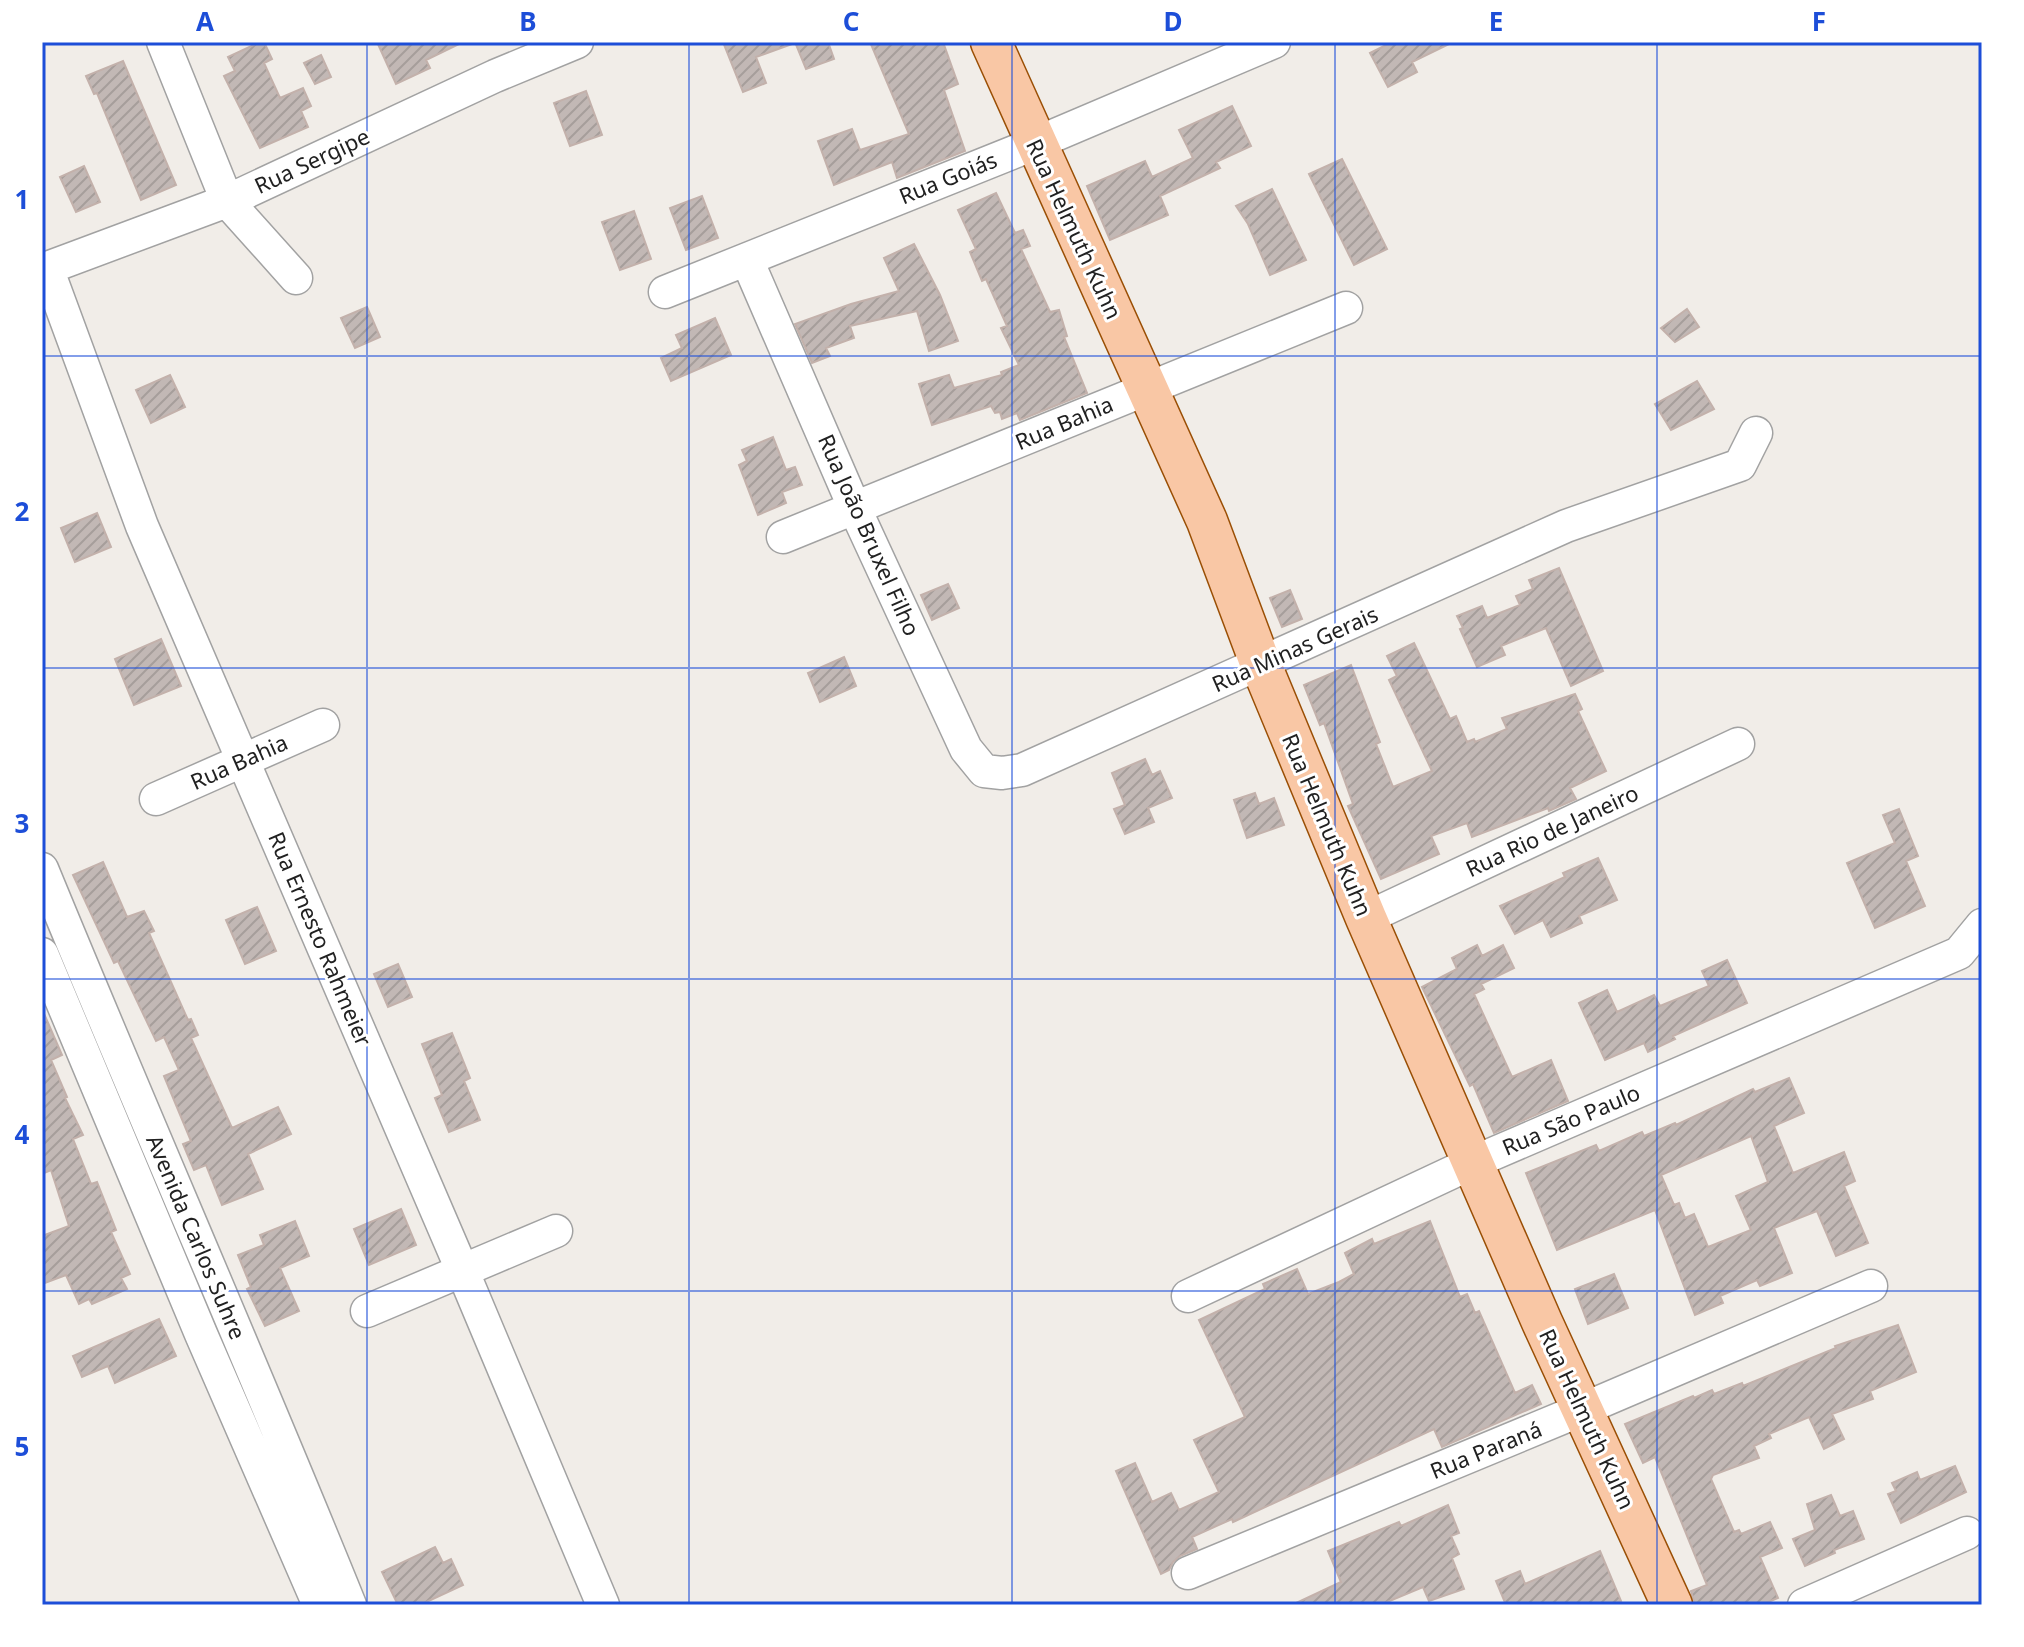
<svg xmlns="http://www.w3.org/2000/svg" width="2024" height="1647" font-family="'Noto Sans',sans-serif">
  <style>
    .building { fill: url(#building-hatch); stroke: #c3b1ab; stroke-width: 2; fill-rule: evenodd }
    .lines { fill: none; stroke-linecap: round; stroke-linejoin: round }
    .minor-casing { stroke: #a2a2a2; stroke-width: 35 }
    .major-casing { stroke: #9a4f05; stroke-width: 43 }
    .minor { stroke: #fff; stroke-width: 32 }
    .major { stroke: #f9c7a5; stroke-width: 40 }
    .grid { fill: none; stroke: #1d4ed8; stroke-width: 2; stroke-opacity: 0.55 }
    .labels { text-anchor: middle; stroke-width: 6; stroke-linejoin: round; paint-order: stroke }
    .street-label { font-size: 22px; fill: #212121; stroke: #fff }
    .neatline { fill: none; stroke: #1d4ed8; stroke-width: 3 }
    .grid-label { font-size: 26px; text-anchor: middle; font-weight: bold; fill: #1d4ed8 }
  </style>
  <defs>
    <pattern id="building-hatch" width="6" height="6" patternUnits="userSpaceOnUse" patternTransform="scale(2)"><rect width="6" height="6" fill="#c2b8b5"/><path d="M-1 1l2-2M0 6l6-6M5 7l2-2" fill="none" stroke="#a69e9b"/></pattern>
  </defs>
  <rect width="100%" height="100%" fill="#f1ede8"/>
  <path class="building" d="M260,42H264L272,59L264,63L280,98L303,88L311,106L301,111L308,127L260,148L224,76L235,71L228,57Z
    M377,42H463L426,60L430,68L396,84Z
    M723,42H792V44L756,57L766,83L743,92Z
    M795,42H828L834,59L806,69Z
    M870,42H943L958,84L944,90L965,151L897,178L892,162L834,185L818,141L852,129L860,150L909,134Z
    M1392,42H1453L1412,62L1417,72L1388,87L1370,53Z
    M321,55L331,77L315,84L304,63Z
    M123,61L176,185L141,200L97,93L94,94L86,76Z
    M586,91L602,135L570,146L554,103Z
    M1232,106L1251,146L1216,162L1220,168L1160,196L1168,215L1110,240L1087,186L1145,161L1152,177L1193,158L1179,130Z
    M1342,159L1387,249L1354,265L1309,174Z
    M84,166L100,202L76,212L60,177Z
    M1272,189L1306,260L1270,275L1248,224L1236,206Z
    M996,193L1015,233L1023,230L1030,246L1021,249L1050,312L1059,310L1067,336L1064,337L1087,393L1020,420L1017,413L1002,419L1000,412L995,413L991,406L932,425L919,384L949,375L954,388L1002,375L1001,372L1019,365L1001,328L1007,326L986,279L982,281L970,252L976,249L958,210Z
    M702,196L718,238L686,250L670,208Z
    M634,211L651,259L620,270L602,222Z
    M914,244L940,295L958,341L929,351L917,311L850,326L854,338L826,348L830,356L812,363L795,324L851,304L899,291L884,258Z
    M367,307L380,337L355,348L341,318Z
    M1687,309L1699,327L1675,342L1661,328Z
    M715,318L731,355L671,381L661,358L682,348L676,335Z
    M170,375L185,407L151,423L136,390Z
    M1697,381L1714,409L1671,430L1655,404Z
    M773,437L786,470L795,467L802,485L782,492L786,503L758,515L739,465L747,461L742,450Z
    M97,513L111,547L75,562L61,528Z
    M1559,568L1603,671L1571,686L1546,628L1501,646L1505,655L1477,667L1460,629L1463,628L1457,616L1482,606L1487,618L1520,605L1516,596L1533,589L1529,580Z
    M948,584L959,608L932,620L921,595Z
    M1290,590L1302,619L1282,627L1270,598Z
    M161,639L181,686L134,705L115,659Z
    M1414,643L1450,719L1456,716L1467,742L1474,739L1475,742L1507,729L1502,718L1575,694L1582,709L1578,711L1606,771L1570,788L1576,799L1549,811L1548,808L1472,837L1467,823L1431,836L1439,854L1381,879L1348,806L1353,804L1324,723L1320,725L1304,685L1351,665L1380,742L1376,744L1393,787L1432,771L1389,680L1397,676L1387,656Z
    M844,657L856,686L820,702L808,673Z
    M1145,759L1152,775L1160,771L1172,798L1148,808L1154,822L1125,834L1114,809L1125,805L1112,773Z
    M1255,793L1259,804L1274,798L1284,825L1247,838L1234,800Z
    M1899,809L1918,856L1906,861L1925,906L1875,928L1847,863L1895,843L1883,815Z
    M1598,858L1617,900L1579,916L1582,923L1551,937L1543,920L1515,934L1500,906L1565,877L1563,873Z
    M103,862L127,917L144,911L154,931L149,933L188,1020L191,1019L198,1035L191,1038L232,1128L278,1107L291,1134L248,1154L263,1189L222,1205L206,1165L194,1170L183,1144L191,1141L164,1076L179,1070L164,1037L156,1041L118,961L114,963L73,875Z
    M257,907L276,951L245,964L226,920Z
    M1477,945L1482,956L1503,945L1514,968L1481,984L1484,989L1474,994L1512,1077L1551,1060L1568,1101L1494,1133L1473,1084L1470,1086L1422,987L1457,969L1452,958Z
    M1727,960L1747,1003L1673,1036L1675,1039L1648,1052L1644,1043L1605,1060L1579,1003L1607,990L1617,1012L1654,995L1660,1006L1709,986L1702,971Z
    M398,964L412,997L388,1007L374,974Z
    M42,1009L62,1055L51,1060L67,1097L65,1098L83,1135L73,1139L91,1184L97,1182L116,1230L111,1232L130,1274L121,1278L127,1289L92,1304L89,1299L79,1304L66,1275L42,1284V1236L69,1226L51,1170L42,1174Z
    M452,1033L470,1078L464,1081L480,1120L449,1132L435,1098L442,1095L422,1044Z
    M1789,1078L1804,1113L1774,1126L1793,1173L1844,1152L1855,1181L1844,1186L1868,1243L1836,1256L1817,1211L1774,1228L1792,1273L1760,1286L1757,1280L1720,1296L1723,1303L1695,1315L1655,1210L1557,1250L1526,1173L1596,1145L1599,1151L1642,1132L1644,1136L1675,1123L1676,1125L1753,1089L1755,1092ZM1751,1136L1768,1182L1736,1196L1751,1230L1708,1247L1694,1214L1685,1218L1679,1203L1674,1205L1661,1175Z
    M401,1209L416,1245L369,1265L354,1229Z
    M295,1221L309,1256L280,1268L299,1311L265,1326L247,1289L251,1287L238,1255L264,1245L260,1235Z
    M1430,1221L1460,1297L1467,1294L1475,1313L1479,1311L1515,1393L1532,1385L1541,1404L1442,1447L1434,1429L1233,1522L1232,1519L1192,1537L1197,1549L1180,1556L1173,1562L1169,1570L1161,1574L1116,1471L1135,1463L1152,1502L1171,1493L1179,1510L1219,1492L1194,1440L1245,1417L1199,1320L1265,1289L1263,1284L1297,1269L1308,1294L1339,1282L1354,1274L1345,1253L1372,1239L1374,1244Z
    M1614,1274L1628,1308L1588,1324L1575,1289Z
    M159,1319L176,1356L115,1383L108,1366L82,1377L73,1356Z
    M1898,1325L1916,1372L1870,1391L1873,1399L1832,1414L1844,1439L1824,1449L1809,1417L1769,1434L1771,1438L1754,1446L1759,1458L1713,1475L1711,1479L1734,1532L1739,1530L1741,1534L1770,1522L1782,1548L1760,1557L1778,1598L1761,1605H1695L1691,1591L1707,1585L1655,1457L1643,1463L1625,1424L1693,1396L1694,1398L1712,1390L1714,1394L1742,1383L1743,1386L1836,1348L1835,1346Z
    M1955,1466L1966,1492L1901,1523L1888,1494L1896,1491L1892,1483L1917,1472L1920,1480Z
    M1831,1495L1840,1516L1853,1511L1864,1539L1834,1550L1835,1553L1805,1566L1793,1539L1815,1530L1807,1504Z
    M1448,1505L1459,1533L1451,1536L1459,1554L1452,1558L1464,1589L1429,1601L1423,1587L1380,1605H1292L1341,1582L1328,1551L1399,1522L1401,1526Z
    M435,1547L443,1563L451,1559L463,1585L420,1605H398L382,1572Z
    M1600,1551L1621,1601L1612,1605H1506L1496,1581L1520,1571L1525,1584Z"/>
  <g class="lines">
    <g class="minor-casing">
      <path id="minor" d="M163,42L227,201L296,278
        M747,260L855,509L966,749L984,771L1002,773L1022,770L1566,526L1740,465L1756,433
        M47,268L142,526L463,1272L603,1605
        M42,270L227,201L495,76L577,42
        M665,292L1034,144L1274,42
        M783,537L1346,308
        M156,799L323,725
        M42,869C143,1115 250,1358 350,1605
        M1366,918L1738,744
        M42,954L201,1334L319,1605
        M1188,1296L1474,1162L1959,953L1982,925
        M367,1311L556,1231
        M1188,1573L1581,1410L1871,1286
        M1804,1605L1967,1533"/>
    </g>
    <g class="major-casing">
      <path id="major" d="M991,42L1207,521L1261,665L1366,918L1542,1322L1672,1605"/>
    </g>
    <use href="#minor" class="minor"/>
    <use href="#major" class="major"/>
  </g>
  <path class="grid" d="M367,42V1605M689,42V1605M1012,42V1605M1335,42V1605M1657,42V1605M42,356H1982M42,668H1982M42,979H1982M42,1291H1982"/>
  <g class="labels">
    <g class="street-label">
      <text transform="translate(312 161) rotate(-25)" y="8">Rua Sergipe</text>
      <text transform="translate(948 178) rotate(-22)" y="8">Rua Goiás</text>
      <text transform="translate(1074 229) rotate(65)" y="8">Rua Helmuth Kuhn</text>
      <text transform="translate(1064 423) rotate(-23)" y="8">Rua Bahia</text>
      <text transform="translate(869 535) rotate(66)" y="8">Rua João Bruxel Filho</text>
      <text transform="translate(1295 649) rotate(-24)" y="8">Rua Minas Gerais</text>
      <text transform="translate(239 762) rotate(-24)" y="8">Rua Bahia</text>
      <text transform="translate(1327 825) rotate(67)" y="8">Rua Helmuth Kuhn</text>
      <text transform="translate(1552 831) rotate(-25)" y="8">Rua Rio de Janeiro</text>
      <text transform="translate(320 939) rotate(67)" y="8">Rua Ernesto Rahmeier</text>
      <text transform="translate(1571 1120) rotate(-23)" y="8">Rua São Paulo</text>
      <text transform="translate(196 1237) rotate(67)" y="8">Avenida Carlos Suhre</text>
      <text transform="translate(1587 1419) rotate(65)" y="8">Rua Helmuth Kuhn</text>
      <text transform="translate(1486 1450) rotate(-22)" y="8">Rua Paraná</text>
    </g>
  </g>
  <rect width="2024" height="1647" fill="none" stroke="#ffffff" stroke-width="88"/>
  <rect x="44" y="44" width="1936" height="1559" class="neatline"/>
  <g class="grid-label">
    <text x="205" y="31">A</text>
    <text x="528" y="31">B</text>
    <text x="851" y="31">C</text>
    <text x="1173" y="31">D</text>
    <text x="1496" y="31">E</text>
    <text x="1819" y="31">F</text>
    <text x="22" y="209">1</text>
    <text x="22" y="521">2</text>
    <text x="22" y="833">3</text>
    <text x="22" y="1144">4</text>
    <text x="22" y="1456">5</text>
  </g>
</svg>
